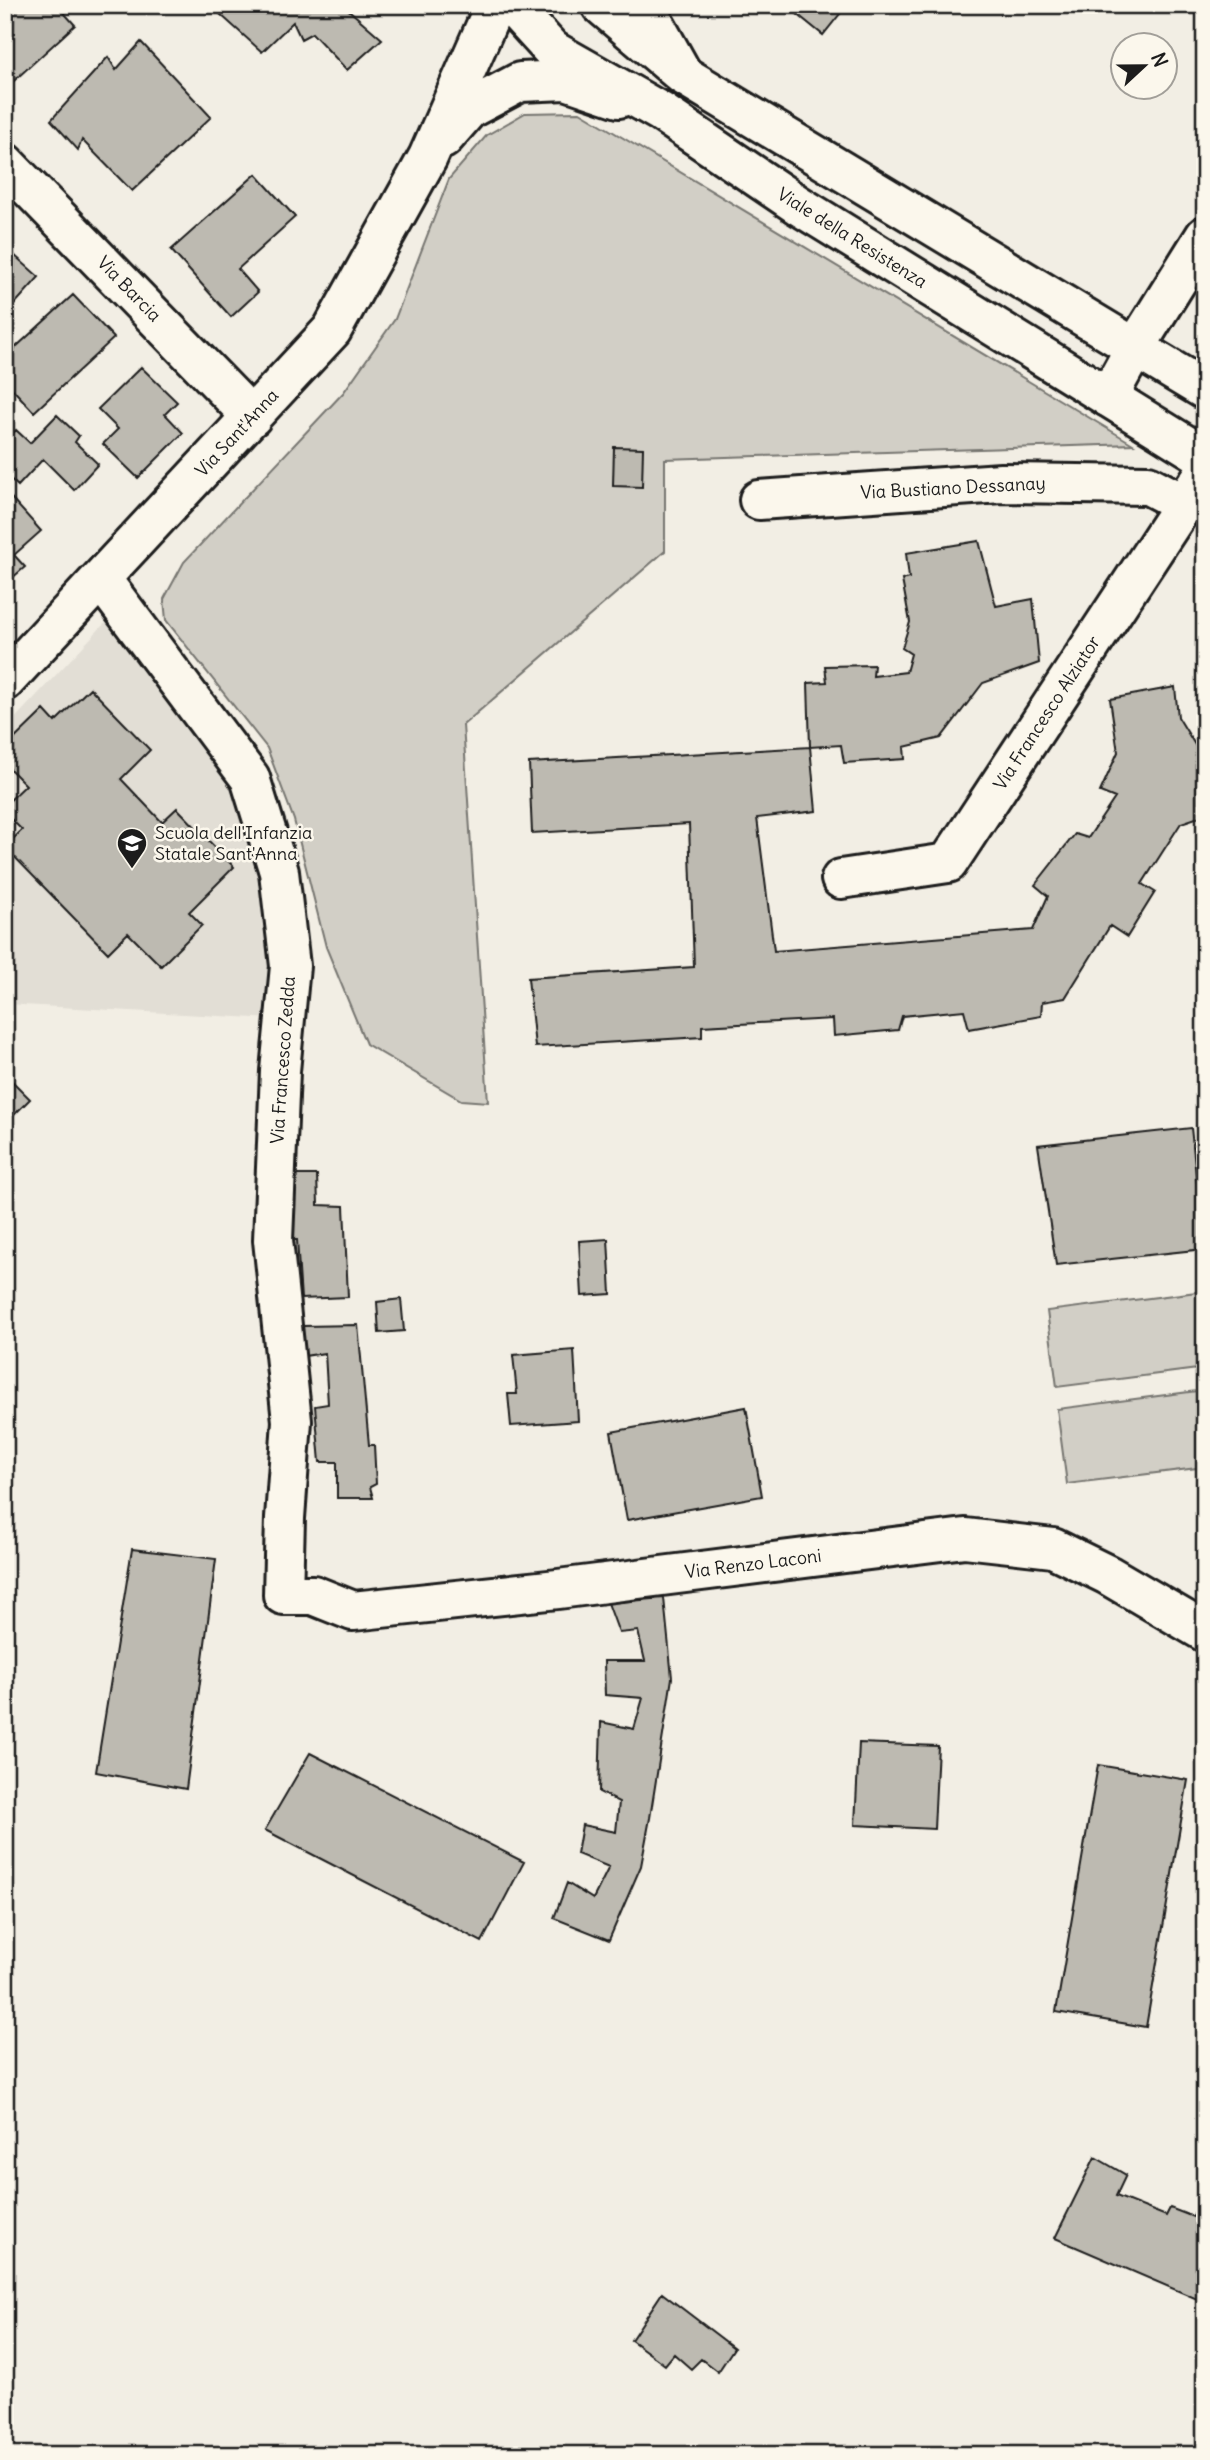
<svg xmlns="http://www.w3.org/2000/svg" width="1210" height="2460" font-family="Delius,sans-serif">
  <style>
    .built { fill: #e2ded5 }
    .green { fill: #d2cfc6; stroke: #777671; stroke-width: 2 }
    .building { fill: #bdbab1; stroke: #1c1c1c; stroke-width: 2 }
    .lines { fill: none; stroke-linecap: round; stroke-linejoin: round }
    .minor-casing { stroke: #1c1c1c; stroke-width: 44 }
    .major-casing { stroke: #1c1c1c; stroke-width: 44 }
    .minor { stroke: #fbf7ec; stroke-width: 38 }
    .major { stroke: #fbf7ec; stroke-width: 38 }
    .labels { text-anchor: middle; stroke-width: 5; stroke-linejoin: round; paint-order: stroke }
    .street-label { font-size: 18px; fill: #1c1c1c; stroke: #fbf7ec }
    .poi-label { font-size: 18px; fill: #1c1c1c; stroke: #fbf7ec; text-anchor: start }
  </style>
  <rect width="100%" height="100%" fill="#f2eee4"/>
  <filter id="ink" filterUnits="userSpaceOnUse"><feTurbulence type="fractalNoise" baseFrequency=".0143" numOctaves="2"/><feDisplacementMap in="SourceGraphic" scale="14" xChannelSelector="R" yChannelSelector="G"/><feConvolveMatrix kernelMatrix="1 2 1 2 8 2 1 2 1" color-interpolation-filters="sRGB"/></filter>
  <g filter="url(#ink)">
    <path class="built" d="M115,622L250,813L268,927L273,1019L5,1004V729L104,624Z"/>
    <path class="green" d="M580,112L1133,444L665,459V551L463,725L488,1102L461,1100L366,1044L326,947L294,820L267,748L166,620L164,599L184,562L343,393L395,319L449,179L487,135L525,113Z
      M1205,1291V1368L1057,1387L1047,1311Z
      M1205,1390V1467L1067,1484L1057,1409Z"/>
    <path class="building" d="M5,5H57L75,25L5,89Z
      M210,5H343L382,39L347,70L312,33L301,39L293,22L262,52Z
      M786,5H847L823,35Z
      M141,42L211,117L132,191L82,140L78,150L51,120L108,57L116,70Z
      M256,174L295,217L238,269L258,292L231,317L171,250Z
      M5,247L39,277L5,315Z
      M73,295L114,338L34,412L5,381V357Z
      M141,367L177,402L165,414L183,433L138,478L103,444L118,429L98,409Z
      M57,415L79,436L75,442L98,464L74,490L43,459L18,486L5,474V441L16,430L30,443Z
      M614,447L643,448L642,487L613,486Z
      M5,491L41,531L14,555L25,567L5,584Z
      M979,541L996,606L1033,599L1039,663L983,683L941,738L904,747L905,759L844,763L841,745L810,747L808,683L827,682L825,666L874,665L873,676L906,672L911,654L902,648L910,622L902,580L909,578L906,553Z
      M1175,687L1178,717L1197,748L1205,746V815L1181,823L1142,884L1155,892L1127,937L1110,926L1065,998L1042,1002L1041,1016L969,1029L964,1010L902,1016L898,1030L834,1036L833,1019L702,1026V1037L535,1047L528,978L694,967L689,824L532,833L529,763L810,747L816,811L757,818L774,951L1033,930L1048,896L1035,885L1075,834L1088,838L1115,798L1100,792L1118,752L1110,699Z
      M90,688L150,750L121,779L162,822L177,808L234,867L189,912L202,925L161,966L128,933L108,953L5,847L22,830L5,813V805L26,785L5,764V748L44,710L55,722Z
      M5,1074L30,1099L5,1124Z
      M1191,1128L1204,1249L1056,1265L1038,1145Z
      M284,1175H317L318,1205L344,1206L348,1297L301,1299L297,1240H289Z
      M608,1239L611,1294L582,1296L579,1241Z
      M401,1299L404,1331L379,1333L377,1302Z
      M358,1325L369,1445H374L376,1484L370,1487L373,1498H337V1462H320L315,1406L328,1404L325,1353L304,1356L302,1326Z
      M574,1350L578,1421L511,1426L508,1394H517L513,1355Z
      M746,1407L762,1496L627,1520L611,1432Z
      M132,1549L216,1559L186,1789L96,1772Z
      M664,1598L672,1678L650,1818L641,1866L609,1940L554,1918L567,1883L593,1899L609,1867L577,1854L582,1825L616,1832L619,1802L599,1792L601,1722L634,1729L643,1698L605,1695L604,1661H645L638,1631L619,1633L608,1603Z
      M859,1743L938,1746L934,1829L855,1825Z
      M310,1753L524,1862L482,1942L265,1830Z
      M1098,1765L1188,1780L1146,2027L1056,2012Z
      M1095,2157L1126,2175L1116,2196L1166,2216L1170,2208L1193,2217L1205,2185V2274L1197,2299L1055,2238Z
      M662,2293L734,2348L718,2372L701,2359L691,2369L674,2354L665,2365L631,2340Z"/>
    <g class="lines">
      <g class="minor-casing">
        <path id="minor" d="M644,5L682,73
          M443,139L469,109L520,82L566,80L619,98
          M5,163L252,417
          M1108,397L1135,348L1205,236
          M759,500L1001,483L1148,485L1184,504
          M101,579L250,778L279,872L290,966L280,1071L273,1240L292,1421L285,1518L283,1595H313L353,1611L558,1589L965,1538L1053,1548L1108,1575L1205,1632
          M5,681L332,330L428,157L495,5
          M841,879L948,863L1205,472"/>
      </g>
      <g class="major-casing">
        <path id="major" d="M511,5L552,50L661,112L798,205L1205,457
          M601,5L683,75L1205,390"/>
      </g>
      <use href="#minor" class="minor"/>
      <use href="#major" class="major"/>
    </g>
  </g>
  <defs>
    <g id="school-pin" transform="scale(1.575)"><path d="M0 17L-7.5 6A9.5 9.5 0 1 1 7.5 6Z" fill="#1c1c1c" stroke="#fbf7ec"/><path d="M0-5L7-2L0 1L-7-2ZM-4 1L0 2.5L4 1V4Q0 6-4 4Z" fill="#fff"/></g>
  </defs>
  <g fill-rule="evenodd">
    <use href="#school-pin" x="132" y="843"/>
  </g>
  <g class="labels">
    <g class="street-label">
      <text transform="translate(852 238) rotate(32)" y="6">Viale della Resistenza</text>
      <text transform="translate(129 289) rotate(46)" y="6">Via Barcia</text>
      <text transform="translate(237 433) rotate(-47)" y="6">Via Sant'Anna</text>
      <text transform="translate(953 488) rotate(-3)" y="6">Via Bustiano Dessanay</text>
      <text transform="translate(1047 713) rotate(-57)" y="6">Via Francesco Alziator</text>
      <text transform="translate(283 1060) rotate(-86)" y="6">Via Francesco Zedda</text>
      <text transform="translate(753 1564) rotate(-7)" y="6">Via Renzo Laconi</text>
    </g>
    <g class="poi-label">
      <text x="155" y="839">Scuola dell'Infanzia<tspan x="155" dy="21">Statale Sant'Anna</tspan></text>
    </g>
  </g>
  <rect width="1210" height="2460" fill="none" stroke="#fbf7ec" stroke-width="28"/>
  <rect x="14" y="14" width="1182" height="2432" fill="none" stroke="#1c1c1c" stroke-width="2.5" filter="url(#ink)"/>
  <g transform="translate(1144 66) rotate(68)"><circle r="33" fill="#fbf7ec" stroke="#a29f99" stroke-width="2"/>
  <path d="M0-5L12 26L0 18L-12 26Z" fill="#1c1c1c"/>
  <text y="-10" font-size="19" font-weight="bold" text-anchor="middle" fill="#1c1c1c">N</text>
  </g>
</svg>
